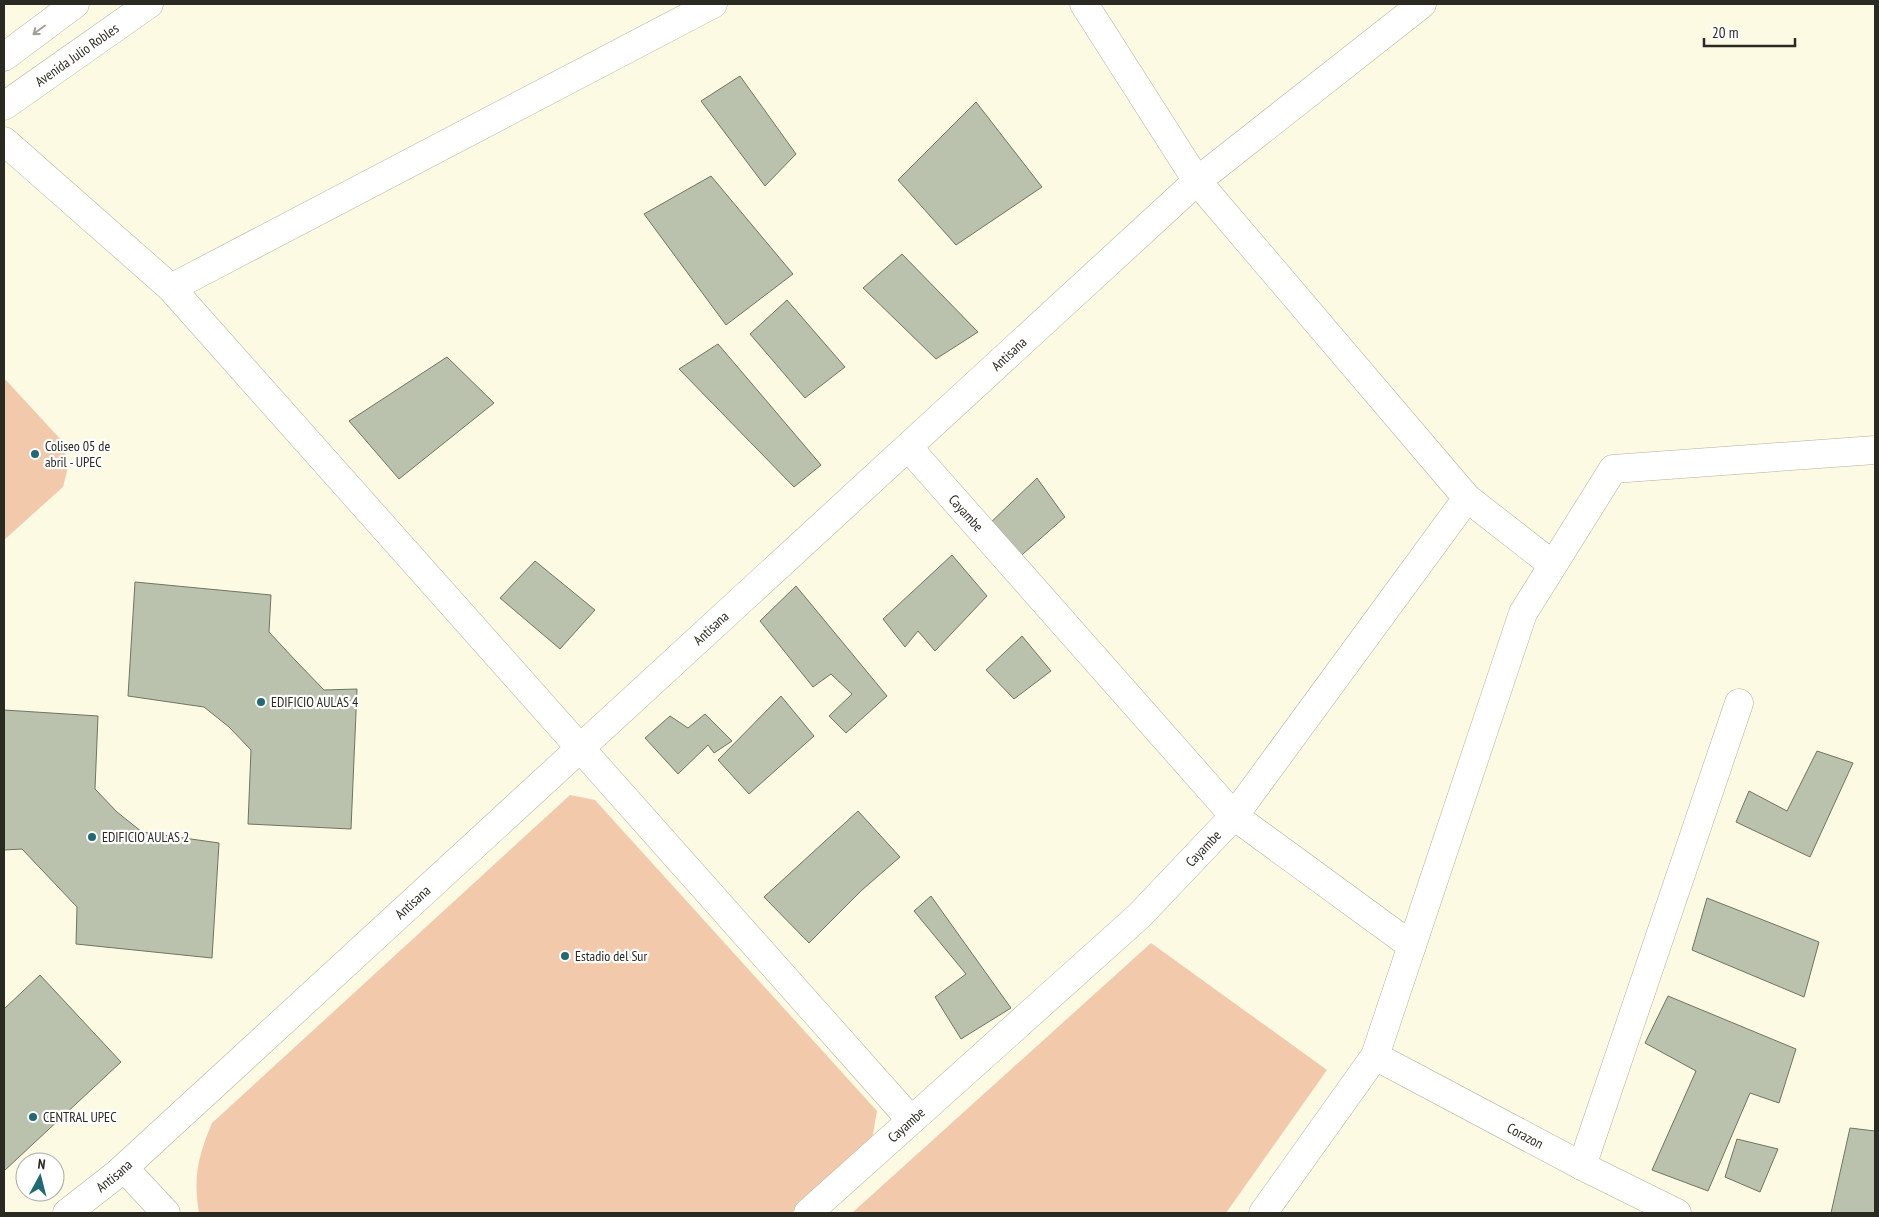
<svg xmlns="http://www.w3.org/2000/svg" width="1879" height="1217" font-family="'PT Sans Narrow',sans-serif">
  <style>
    .green { fill: #f2caab }
    .building { fill: #bac1ad; stroke: #6e7562 }
    .lines { fill: none; stroke-linecap: round; stroke-linejoin: round }
    .minor-casing { stroke: #b2b09b; stroke-width: 29 }
    .major-casing { stroke: #b2b09b; stroke-width: 29 }
    .minor { stroke: #fff; stroke-width: 28 }
    .major { stroke: #fff; stroke-width: 28 }
    .oneway { stroke: #a09f9c }
    .poi-dot { fill: #206a73; stroke: #fff; stroke-width: 2 }
    .labels { text-anchor: middle; stroke-width: 4.5; stroke-linejoin: round; paint-order: stroke }
    .street-label { font-size: 14px; fill: #2b2a22; stroke: #fff }
    .poi-label { font-size: 14px; fill: #2b2a22; stroke: #fff; text-anchor: start }
  </style>
  <rect width="100%" height="100%" fill="#fdfae4"/>
  <path class="green" d="M4,378L63,442L68,467L63,487L4,540Z
    M570,795L595,800L877,1111L872,1140L791,1213H199C193,1176 198,1157 212,1123Z
    M1151,943L1327,1070L1226,1213H852Z"/>
  <path class="building" d="M740,76L796,154L765,186L701,101Z
    M976,102L1042,187L956,245L898,180Z
    M711,176L793,274L726,325L644,214Z
    M902,254L978,332L936,359L863,288Z
    M787,300L845,367L805,398L750,334Z
    M718,344L821,465L794,487L679,369Z
    M447,357L494,403L399,479L349,421Z
    M1037,478L1065,517L1015,561L986,527Z
    M952,555L987,596L935,651L918,631L905,647L883,619Z
    M535,561L595,610L560,649L500,598Z
    M135,582L271,595L269,632L295,660L324,690L357,689L351,829L248,824L251,750L229,727L204,707L128,696Z
    M796,586L887,696L846,733L829,716L852,694L831,674L813,687L760,621Z
    M1022,636L1051,671L1014,699L986,670Z
    M781,696L814,736L749,794L718,760Z
    M4,710L98,716L95,789L117,812L142,832L219,843L212,958L76,944L77,907L22,849L4,850Z
    M705,714L732,741L714,753L708,745L678,774L645,738L670,716L688,728Z
    M1817,751L1853,763L1810,857L1736,822L1749,791L1787,811Z
    M858,811L900,857L862,890L809,943L764,897Z
    M931,896L1011,1008L961,1039L935,997L966,974L914,911Z
    M1707,898L1819,942L1804,997L1692,950Z
    M40,975L121,1062L4,1171V1009Z
    M1668,996L1796,1049L1779,1103L1750,1093L1708,1191L1652,1170L1696,1071L1645,1043Z
    M1850,1128L1875,1131V1213H1831Z
    M1737,1139L1778,1149L1760,1192L1725,1177Z"/>
  <g class="lines">
    <g class="minor-casing">
      <g id="minor">
        <path d="M1084,4L1197,181L1467,498"/>
        <path d="M4,141L171,288L911,1120"/>
        <path d="M171,288L713,4"/>
        <path d="M1412,946L1234,816L1467,498L1553,565"/>
        <path id="s1" d="M1375,1056L1582,1166L1677,1213"/>
        <path d="M1582,1166L1739,703"/>
        <path d="M124,1168L166,1213"/>
        <path id="s2" d="M67,1213L117,1174L1197,181L1422,4"/>
        <path id="s3" d="M808,1213L1139,916L1234,816L908,447"/>
        <path d="M1263,1213L1375,1056L1523,613L1613,469L1875,450"/>
      </g>
    </g>
    <g class="major-casing">
      <g id="major">
        <path d="M4,57L75,4"/>
        <path id="s4" d="M4,106L149,4"/>
      </g>
    </g>
    <use href="#minor" class="minor"/>
    <use href="#major" class="major"/>
  </g>
  <defs><path id="oneway-shaft" d="M-6 0H5M1.5-3L5.5 0L1.5 3" fill="none" stroke-width="1.6" stroke-linecap="round" stroke-linejoin="round" transform="scale(1.25)"/></defs>
  <use class="oneway" href="#oneway-shaft" transform="translate(39 30) rotate(143)"/>
  <g class="poi-dot">
    <circle cx="35" cy="454" r="5"/>
    <circle cx="261" cy="702" r="5"/>
    <circle cx="92" cy="837" r="5"/>
    <circle cx="565" cy="956" r="5"/>
    <circle cx="33" cy="1117" r="5"/>
  </g>
  <g class="labels">
    <g class="street-label">
      <text dy="5" stroke="none"><textPath href="#s4" startOffset="89">Avenida Julio Robles</textPath></text>
      <text dy="5" stroke="none"><textPath href="#s2" startOffset="1275">Antisana</textPath></text>
      <text transform="translate(966 513) rotate(48)" y="5">Cayambe</text>
      <text dy="5" stroke="none"><textPath href="#s2" startOffset="870">Antisana</textPath></text>
      <text dy="5" stroke="none"><textPath href="#s3" startOffset="538">Cayambe</textPath></text>
      <text dy="5" stroke="none"><textPath href="#s2" startOffset="465">Antisana</textPath></text>
      <text dy="5" stroke="none"><textPath href="#s3" startOffset="132">Cayambe</textPath></text>
      <text dy="5" stroke="none"><textPath href="#s1" startOffset="170">Corazon</textPath></text>
      <text dy="5" stroke="none"><textPath href="#s2" startOffset="60">Antisana</textPath></text>
    </g>
    <g class="poi-label">
      <text x="45" y="451">Coliseo 05 de<tspan x="45" dy="16">abril - UPEC</tspan></text>
      <text x="271" y="707">EDIFICIO AULAS 4</text>
      <text x="102" y="842">EDIFICIO AULAS 2</text>
      <text x="575" y="961">Estadio del Sur</text>
      <text x="43" y="1122">CENTRAL UPEC</text>
    </g>
  </g>
  <rect width="1879" height="1217" fill="none" stroke="#2b2a22" stroke-width="10"/>
  <g transform="translate(40 1177) rotate(7)"><circle r="24" fill="#ffffff" stroke="#aaaaa7"/>
  <path d="M0-4L9 19L0 12L-9 19Z" fill="#206a73"/>
  <text y="-8" font-size="14" font-weight="bold" text-anchor="middle" fill="#2b2a22">N</text>
  </g>
  <path d="M1704 38v8h91v-8" fill="none" stroke="#2b2a22" stroke-width="2.5"/>
  <text x="1712" y="38" font-size="15" fill="#2b2a22" stroke="#ffffff" stroke-width="4" paint-order="stroke">20 m</text>
</svg>
